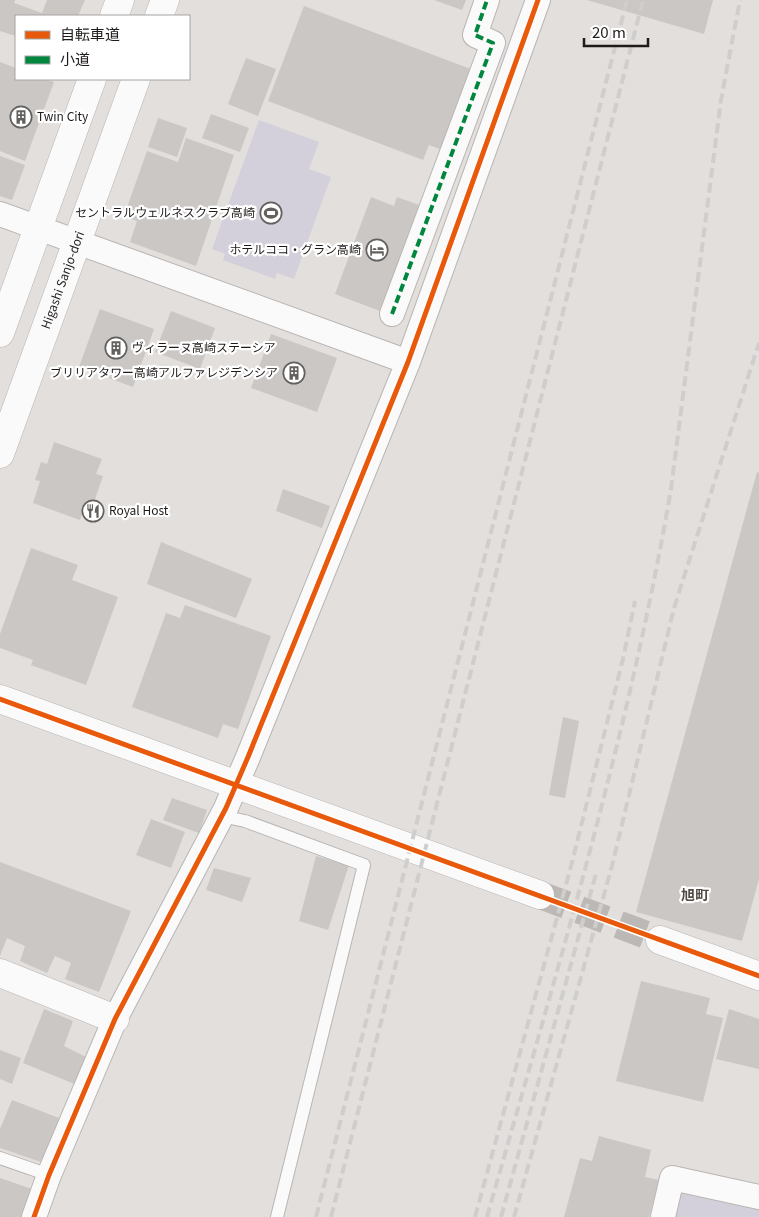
<svg xmlns="http://www.w3.org/2000/svg" width="759" height="1217" font-family="Georgia,'Noto Sans JP',serif">
  <style>
    .green { fill: #d4d0db }
    .building { fill: #cac7c5 }
    .lines { fill: none; stroke-linecap: round; stroke-linejoin: round }
    .secondary-tunnel { stroke: #bbb8b5; stroke-width: 28; stroke-dasharray: 28 14; stroke-linecap: butt }
    .lane-casing { stroke: #b8b5b3; stroke-width: 14 }
    .street-casing { stroke: #b8b5b3; stroke-width: 26 }
    .secondary-casing { stroke: #b8b5b3; stroke-width: 29 }
    .highway-casing { stroke: #b8b5b3; stroke-width: 29 }
    .lane { stroke: #fbfafa; stroke-width: 12 }
    .street { stroke: #fbfafa; stroke-width: 24 }
    .secondary { stroke: #fbfafa; stroke-width: 28 }
    .highway { stroke: #fbfafa; stroke-width: 28 }
    .rail { stroke: #cfcecd; stroke-width: 4; stroke-dasharray: 10 5; stroke-linecap: butt }
    .quiet { stroke: #00873e; stroke-width: 4; stroke-dasharray: 8 4; stroke-linecap: butt }
    .cycleway-casing { stroke: #fff; stroke-width: 8 }
    .cycleway { stroke: #e8590c; stroke-width: 5 }
    .labels { text-anchor: middle; stroke-width: 4.5; stroke-linejoin: round; paint-order: stroke }
    .poi-label { font-size: 12px; fill: #1e1b19; stroke: #fff; text-anchor: start }
    .street-label { font-size: 12px; fill: #1e1b19; stroke: #fff }
    .neighbourhood-label { font-size: 14px; font-weight: bold; fill: #504944; stroke: #fff }
  </style>
  <rect width="100%" height="100%" fill="#e2dfdc"/>
  <path class="green" d="M259,120L319,142L309,169L331,177L294,279L277,273L275,279L223,260L225,254L212,249Z
    M688,1189L759,1207V1217H670L674,1196Z"/>
  <path class="building" d="M0,0H15L14,3L42,13L47,0H85L78,16H16V36L0,31Z
    M434,0H466L462,10Z
    M587,0H713L704,34Z
    M304,6L476,71L445,151L429,145L423,160L268,101Z
    M246,58L276,69L258,116L228,104Z
    M0,62L16,68V79H45L54,82L25,161L0,151Z
    M211,114L249,128L240,152L202,138Z
    M158,118L187,128L177,157L148,147Z
    M186,138L234,155L196,266L130,242L137,221L124,216L147,151L178,162Z
    M0,156L25,165L12,200L0,196Z
    M371,197L394,206L397,197L419,205L380,311L335,294Z
    M100,309L154,329L133,387L79,367Z
    M171,311L215,328L200,369L155,352Z
    M271,334L337,358L317,412L251,388Z
    M54,442L102,459L96,474L103,476L92,508L85,506L80,520L33,503L40,481L35,480L41,462L47,464Z
    M757,472L759,473V879L742,941L636,912Z
    M283,489L330,506L322,528L276,511Z
    M161,542L252,579L236,618L147,584Z
    M31,548L78,565L72,580L118,597L86,685L31,665L33,660L0,648V634Z
    M185,605L271,636L238,729L223,724L218,738L132,707L166,613L180,618Z
    M563,717L579,721L565,798L549,795Z
    M172,798L207,810L199,833L163,820Z
    M151,819L185,832L171,868L136,855Z
    M316,856L349,865L328,930L299,921Z
    M0,862L131,911L99,992L65,979L71,963L55,956L47,973L20,961L25,946L7,938L0,956Z
    M214,868L251,878L242,902L206,890Z
    M641,981L710,998L706,1014L723,1018L703,1102L616,1081Z
    M44,1009L73,1021L64,1046L86,1057L77,1085L23,1063Z
    M729,1009L759,1019V1069L716,1059Z
    M0,1050L21,1058L12,1084L0,1079Z
    M12,1100L59,1118L44,1163L0,1148V1129Z
    M599,1136L651,1150L645,1177L659,1180L649,1217H564L580,1158L592,1161Z
    M0,1178L35,1190L23,1217H0Z"/>
  <g class="lines">
    <path class="secondary-tunnel" d="M540,895L660,940"/>
    <g class="lane-casing">
      <path id="lane" d="M221,816L245,821L364,865L277,1217
        M0,1158L49,1175"/>
    </g>
    <g class="street-casing">
      <path id="street" d="M0,214L408,362
        M392,314L493,43L475,35L487,0
        M34,1217L49,1175L115,1019L226,808L248,757L408,362L538,0
        M663,1217L672,1178L759,1197"/>
    </g>
    <g class="secondary-casing">
      <path id="secondary" d="M0,699L540,895
        M660,940L759,976
        M0,973L115,1019"/>
    </g>
    <g class="highway-casing">
      <g id="highway">
        <path d="M114,16L120,0"/>
        <path d="M159,16L165,0"/>
        <path d="M0,333L92,79"/>
        <path id="s1" d="M0,454L136,79"/>
      </g>
    </g>
    <use href="#lane" class="lane"/>
    <use href="#street" class="street"/>
    <use href="#secondary" class="secondary"/>
    <use href="#highway" class="highway"/>
    <path class="rail" d="M316,1217L627,0
      M331,1217L643,0
      M475,1217L570,870L623,659L635,601
      M487,1217C555,977 629,735 671,489L721,100L740,0
      M501,1217L597,870
      M514,1217L612,866L674,608L759,343"/>
    <path class="quiet" d="M392,314L493,43L475,35L487,0"/>
    <g class="cycleway-casing">
      <path id="cycleway" d="M0,699L759,976
        M34,1217L49,1175L115,1019L226,808L248,757L408,362L538,0"/>
    </g>
    <use href="#cycleway" class="cycleway"/>
  </g>
  <defs>
    <g id="building-ring" transform="scale(1.125)"><circle r="9.5" fill="#fff" stroke="#63605d" stroke-width="1.5"/><path d="M-4-6H4V6H1V3H-1V6H-4ZM-2.5-4.3h1.7v1.8h-1.7ZM.8-4.3h1.7v1.8H.8ZM-2.5-1h1.7V.8h-1.7ZM.8-1h1.7V.8H.8Z" fill="#63605d"/></g>
    <g id="stadium-ring" transform="scale(1.125)"><circle r="9.5" fill="#fff" stroke="#63605d" stroke-width="1.5"/><path d="M0-5a6.5 5 0 1 0 0 10a6.5 5 0 1 0 0-10ZM-3.5-1.8h7v3.6h-7Z" fill="#63605d"/></g>
    <g id="hotel-ring" transform="scale(1.125)"><circle r="9.5" fill="#fff" stroke="#63605d" stroke-width="1.5"/><path d="M-6-4.5h1.5V1H6V5H4.5V3h-9V5H-6ZM-4 0a1.8 1.8 0 1 1 3.6 0ZM.5 0V-2.5h3Q6-2.5 6 0Z" fill="#63605d"/></g>
    <g id="restaurant-ring" transform="scale(1.125)"><circle r="9.5" fill="#fff" stroke="#63605d" stroke-width="1.5"/><path d="M-5-6h1v4h1v-4h1v4h1v-4h1v5L-1.5 .5V6h-2V.5L-5-1ZM5-6V6H3V1.5H1.5Q1.5-4 5-6Z" fill="#63605d"/></g>
  </defs>
  <g fill-rule="evenodd">
    <use href="#building-ring" x="21" y="117"/>
    <use href="#stadium-ring" x="271" y="213"/>
    <use href="#hotel-ring" x="377" y="250"/>
    <use href="#building-ring" x="116" y="348"/>
    <use href="#building-ring" x="294" y="373"/>
    <use href="#restaurant-ring" x="93" y="511"/>
  </g>
  <g class="labels">
    <g class="poi-label">
      <text x="37" y="121">Twin City</text>
      <text x="255" y="217" text-anchor="end">セントラルウェルネスクラブ高崎</text>
      <text x="361" y="254" text-anchor="end">ホテルココ・グラン高崎</text>
      <text x="132" y="352">ヴィラーヌ高崎ステーシア</text>
      <text x="278" y="377" text-anchor="end">ブリリアタワー高崎アルファレジデンシア</text>
      <text x="109" y="515">Royal Host</text>
    </g>
    <g class="street-label">
      <text dy="4" stroke="none"><textPath href="#s1" startOffset="185">Higashi Sanjo-dori</textPath></text>
    </g>
    <g class="neighbourhood-label">
      <text x="695" y="900">旭町</text>
    </g>
  </g>
  <rect x="15" y="15" width="175" height="65" fill="#ffffff" stroke="#a5a4a3"/>
  <rect x="25" y="31" width="25" height="8" fill="#e8590c" stroke="#a5a4a3"/>
  <text x="60" y="40" font-size="15" fill="#1e1b19">自転車道</text>
  <rect x="25" y="56" width="25" height="8" fill="#00873e" stroke="#a5a4a3"/>
  <text x="60" y="65" font-size="15" fill="#1e1b19">小道</text>
  <path d="M584 38v8h64v-8" fill="none" stroke="#1e1b19" stroke-width="2.5"/>
  <text x="592" y="38" font-size="15" fill="#1e1b19" stroke="#ffffff" stroke-width="4" paint-order="stroke">20 m</text>
</svg>
